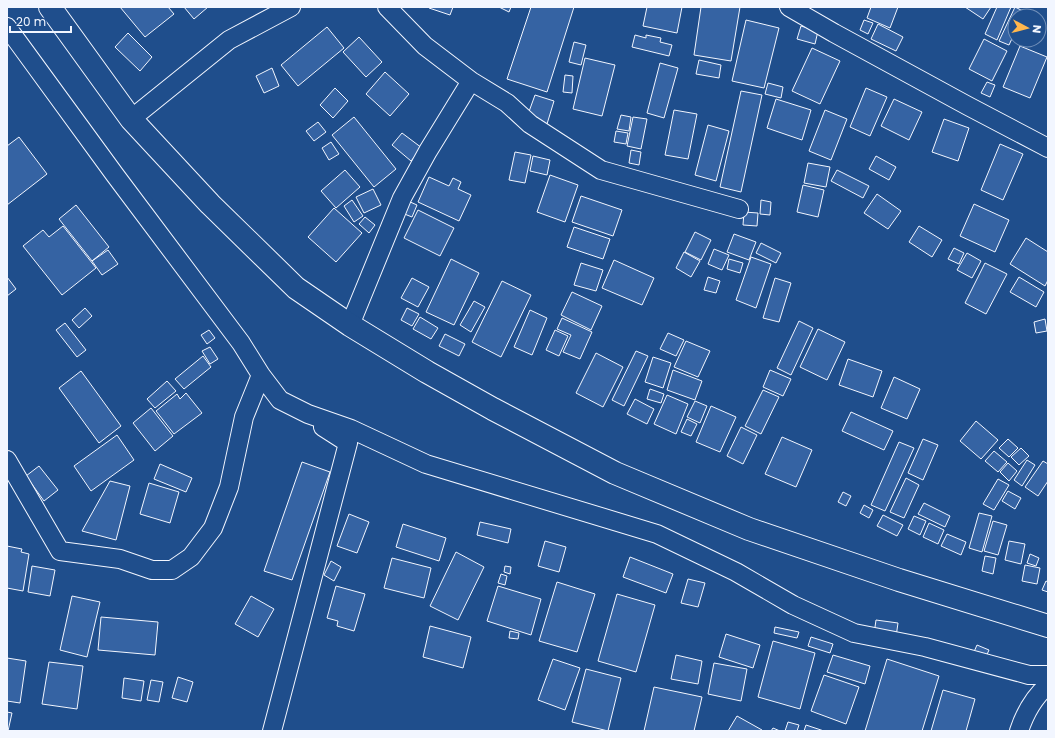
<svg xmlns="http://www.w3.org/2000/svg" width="1055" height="738" font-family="Poppins,sans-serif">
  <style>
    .building { fill: #3563a3; stroke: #f2f6ff }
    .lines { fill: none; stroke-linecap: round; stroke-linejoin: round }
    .street-casing { stroke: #f2f6ff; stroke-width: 20 }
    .secondary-casing { stroke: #f2f6ff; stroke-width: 24 }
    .street { stroke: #1f4e8c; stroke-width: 18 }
    .secondary { stroke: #1f4e8c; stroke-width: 22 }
  </style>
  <rect width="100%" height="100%" fill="#1f4e8c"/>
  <path class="building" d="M120,7H168L174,14L145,37Z
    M184,7H208L194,19Z
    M430,7H453L450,15L429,8Z
    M499,7H511L509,12Z
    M531,7H574L547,92L507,79Z
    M647,7H682L677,33L643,26Z
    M701,7H740L731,61L694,55Z
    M871,7H898L890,28L867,18Z
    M965,7H991L983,19Z
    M997,7H1011L997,40L985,34Z
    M1015,7L1025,12L1023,16H1015V32L1009,45L999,41Z
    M746,20L779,28L764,88L732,81Z
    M864,20L873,23L868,34L860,30Z
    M878,24L903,37L896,51L871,39Z
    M801,26L818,31L815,44L797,39Z
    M327,27L344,48L298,86L281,65Z
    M128,33L152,57L140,71L115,47Z
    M635,35L646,38V35L661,38L660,42L672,45L669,56L632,47Z
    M359,37L382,62L366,77L343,52Z
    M984,39L1007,51L992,81L969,69Z
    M574,42L586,45L581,65L569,62Z
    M1020,46L1047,57L1030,98L1003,87Z
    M812,48L840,61L820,104L792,91Z
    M585,58L615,65L602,116L573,109Z
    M699,60L721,65L719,78L696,74Z
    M660,63L678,68L664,118L647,113Z
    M272,68L279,86L264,93L256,76Z
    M385,72L409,94L390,116L366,94Z
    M565,75L573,76L572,93L563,92Z
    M987,82L995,85L990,97L981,93Z
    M768,83L783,87L781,98L765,94Z
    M335,88L348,101L333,118L320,105Z
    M866,88L887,97L870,136L850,127Z
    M741,91L762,95L741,192L720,187Z
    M535,95L554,101L547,124L527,117Z
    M776,99L811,110L802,140L767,128Z
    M894,99L922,112L909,140L881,126Z
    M674,110L697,114L688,159L665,155Z
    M825,110L847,119L831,160L809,151Z
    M621,115L631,117L629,131L617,129Z
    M354,117L396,169L374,187L332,135Z
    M633,117L647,119L641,149L627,146Z
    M944,119L969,128L958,161L932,152Z
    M318,122L326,132L314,141L306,131Z
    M708,125L729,131L716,181L695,175Z
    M616,131L628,133L626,144L614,142Z
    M402,133L422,148L411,161L392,145Z
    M19,137L47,174L7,205V146Z
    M331,142L339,154L329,160L322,148Z
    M1000,144L1023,154L1003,200L981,190Z
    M631,150L641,152L639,165L629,163Z
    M515,152L531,155L525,183L509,180Z
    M533,156L550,160L547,175L530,171Z
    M876,156L896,167L889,180L869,169Z
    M808,163L830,167L826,187L804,183Z
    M345,170L360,187L336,208L321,191Z
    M837,170L869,186L863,198L831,181Z
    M550,175L578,185L565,222L537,212Z
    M429,177L449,186L453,178L461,182L458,189L471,195L459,221L418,202Z
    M803,185L824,190L818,217L797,212Z
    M373,189L381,205L364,213L356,197Z
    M877,194L901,211L888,229L864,213Z
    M581,196L622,210L613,236L572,222Z
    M352,200L363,216L354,222L344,206Z
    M761,200L771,202L770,215L760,214Z
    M408,201L417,205L412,217L402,213Z
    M974,204L1009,220L995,252L960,236Z
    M76,205L109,247L92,261L59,219Z
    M334,208L362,233L336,262L308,237Z
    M418,210L454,228L440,256L404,238Z
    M744,212L758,213L757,226L743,225Z
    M365,217L375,225L369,233L359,224Z
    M63,226L96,268L62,295L23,246L43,230L49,237Z
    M919,226L942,240L932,257L909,242Z
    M574,227L610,239L603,259L567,247Z
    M695,232L711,240L701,260L685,252Z
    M734,234L756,242L749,260L727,252Z
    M1026,238L1048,252V280L1045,286L1010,264Z
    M761,243L781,253L776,263L756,253Z
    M954,248L964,253L959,264L948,259Z
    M714,249L729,255L722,270L708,264Z
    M108,250L118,264L102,275L92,261Z
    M684,252L700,261L691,277L676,268Z
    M967,253L981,261L972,278L957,270Z
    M751,257L771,264L756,308L736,300Z
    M451,259L479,273L454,325L426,312Z
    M729,259L743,263L740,273L727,269Z
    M614,260L654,278L642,305L602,288Z
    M581,263L603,270L596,291L574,285Z
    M985,263L1007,274L986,314L965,303Z
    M7,277L16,289L7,296Z
    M708,277L720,281L716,293L704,290Z
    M1019,277L1044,292L1036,307L1010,292Z
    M412,278L429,287L418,307L401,298Z
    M775,278L791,283L779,322L763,318Z
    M502,281L531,295L501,357L472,342Z
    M572,292L602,306L591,330L561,315Z
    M474,301L485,307L471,332L460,325Z
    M85,308L92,316L79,328L72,320Z
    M407,308L419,314L412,326L401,320Z
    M530,310L547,318L532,355L514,347Z
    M420,317L438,328L431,339L413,329Z
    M562,318L592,332L580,359L563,352L571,335L557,329Z
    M1045,319L1047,331L1036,333L1034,322Z
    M799,321L813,328L791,375L777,368Z
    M65,323L86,350L77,357L56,330Z
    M818,329L845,342L827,380L800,367Z
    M209,330L215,338L207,344L201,335Z
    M555,330L568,336L559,356L546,350Z
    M668,333L684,340L676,356L660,349Z
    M445,334L465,344L459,356L439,346Z
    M686,341L710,351L698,377L674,367Z
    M210,347L218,359L210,364L202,351Z
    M636,351L648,356L624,406L612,400Z
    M596,353L623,367L603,407L576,393Z
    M203,356L211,367L184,389L175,379Z
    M653,357L671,363L663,388L645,382Z
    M848,359L882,371L873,397L839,385Z
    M673,370L702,381L695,400L667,390Z
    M770,370L791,379L783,396L763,387Z
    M81,371L121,426L99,443L59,388Z
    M894,377L920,389L907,419L881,408Z
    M167,381L176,391L155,408L147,399Z
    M650,389L664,394L661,403L647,399Z
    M763,390L779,397L761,434L745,426Z
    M186,393L202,413L174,434L156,411L177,394L180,399Z
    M667,395L688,404L676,434L654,424Z
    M635,399L654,409L647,424L627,414Z
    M695,401L707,406L700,423L687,417Z
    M711,406L736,417L720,452L696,442Z
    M151,408L173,436L155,451L133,423Z
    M851,412L893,431L884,450L842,431Z
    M687,419L697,424L691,436L681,432Z
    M976,421L998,440L981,459L960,441Z
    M741,427L757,435L743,464L727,456Z
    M117,435L134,460L91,491L74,466Z
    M782,437L812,450L796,487L765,474Z
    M923,439L938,445L923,480L908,473Z
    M1008,439L1018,448L1009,457L999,448Z
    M899,442L914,448L885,511L871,505Z
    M1021,448L1029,456L1019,465L1011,457Z
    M994,451L1007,462L998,472L985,461Z
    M1027,460L1035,465L1022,486L1014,480Z
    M1043,461L1048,464V481L1038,496L1025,487Z
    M302,462L330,472L292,580L264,571Z
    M1008,463L1017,471L1009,481L1000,472Z
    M160,464L192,478L186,492L154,479Z
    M39,466L58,490L44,501L26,476Z
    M906,478L919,485L904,518L890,512Z
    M998,479L1009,485L994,510L983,504Z
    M110,481L130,486L116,540L82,531Z
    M149,483L179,492L170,523L140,514Z
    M1008,491L1021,498L1015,509L1002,501Z
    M843,492L851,496L846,506L838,502Z
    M924,503L950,516L945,527L918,514Z
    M864,505L873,510L869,518L860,513Z
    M979,513L992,516L982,552L969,548Z
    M349,514L369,522L357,553L337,546Z
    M883,515L903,525L897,536L877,526Z
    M914,516L926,521L920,535L908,529Z
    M993,521L1007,525L998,555L984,551Z
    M480,522L511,529L508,543L477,535Z
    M929,523L944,530L938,544L923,537Z
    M403,524L446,538L439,561L396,547Z
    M947,534L966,542L961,555L941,546Z
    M545,541L566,547L559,572L538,566Z
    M1009,541L1025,544L1021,564L1005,560Z
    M7,546L22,549L21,552L29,554L23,591L7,588Z
    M456,552L484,567L458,620L430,606Z
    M1030,554L1039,558L1036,566L1027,563Z
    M985,556L996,558L993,574L982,571Z
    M630,557L673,574L666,593L623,577Z
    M392,558L431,568L424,598L384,588Z
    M331,561L341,567L334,581L324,575Z
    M1025,565L1040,568L1037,584L1022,581Z
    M32,566L55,570L50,596L28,592Z
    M505,566L511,567L510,574L504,572Z
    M501,574L507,576L505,585L498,583Z
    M688,579L705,583L698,607L681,603Z
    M1046,581L1048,582V592L1042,590Z
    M557,582L595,594L577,652L539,641Z
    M336,586L365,594L354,631L337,626L338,621L327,618Z
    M498,586L541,599L531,635L487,621Z
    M617,594L655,605L636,672L598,661Z
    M72,596L100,602L87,657L60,650Z
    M251,596L274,609L258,637L235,624Z
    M101,617L158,622L155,655L98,650Z
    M876,620L898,623L896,637L874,634Z
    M430,626L471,637L463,668L423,657Z
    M775,627L799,632L797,638L774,633Z
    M510,631L519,633L518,639L509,638Z
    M726,634L760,645L753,668L719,657Z
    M811,637L833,644L830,653L808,646Z
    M773,641L815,653L800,709L758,697Z
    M977,645L989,650L985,659L973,654Z
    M676,655L702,661L698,684L671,679Z
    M833,655L870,666L865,684L827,672Z
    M7,658L26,661L20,703L7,701Z
    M553,659L580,668L565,710L538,700Z
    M887,659L939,676L922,731H865Z
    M49,662L83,666L77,709L42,704Z
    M714,663L747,669L741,701L708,694Z
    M586,669L621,678L608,731L572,722Z
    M824,675L859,687L846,724L811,711Z
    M178,677L193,682L187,702L172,698Z
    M124,678L144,681L141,701L122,698Z
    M151,680L163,682L159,702L147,700Z
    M654,687L702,697L694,731H644Z
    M943,690L975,699L966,731H931Z
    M7,712L12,713L8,731H7Z
    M737,716L762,730L761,731H728Z
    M788,722L799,725L797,731H785Z
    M806,725L824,731H804Z
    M773,728L780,731H771Z"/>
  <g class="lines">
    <g class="street-casing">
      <path id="street" d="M387,7L425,46L471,81L507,103L530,124L601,170L739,209
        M789,7L834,33L968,106L1048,148
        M7,27L115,175L241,343L261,375L280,400L308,414L351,429L426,464L657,534L736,572L793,605L854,633L925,647L1029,675H1048
        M131,119L229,40L291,7
        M350,325L402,198L428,151L471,81
        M7,460L60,551L120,559L152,570H172L191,557L213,528L229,487L244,417L261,375
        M272,731L348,443L323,427
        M1019,731C1025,713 1034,697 1048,685"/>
    </g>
    <g class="secondary-casing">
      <path id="secondary" d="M50,7L131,119L210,204L296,288L350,325L427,372L493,409L615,473L749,529L899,580L1048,626"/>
    </g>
    <use href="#street" class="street"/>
    <use href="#secondary" class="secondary"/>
  </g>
  <rect width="1055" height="738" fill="none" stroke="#f2f6ff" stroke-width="16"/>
  <g transform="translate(1027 28) rotate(97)"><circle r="19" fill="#1f4e8c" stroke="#7391ba"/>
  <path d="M0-3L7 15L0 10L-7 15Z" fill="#ffb74d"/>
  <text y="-6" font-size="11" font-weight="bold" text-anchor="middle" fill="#f2f6ff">N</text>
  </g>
  <path d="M10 26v6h61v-6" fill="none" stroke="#f2f6ff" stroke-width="2"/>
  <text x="16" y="26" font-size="12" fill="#f2f6ff" stroke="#1f4e8c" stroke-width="3" paint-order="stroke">20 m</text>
</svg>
